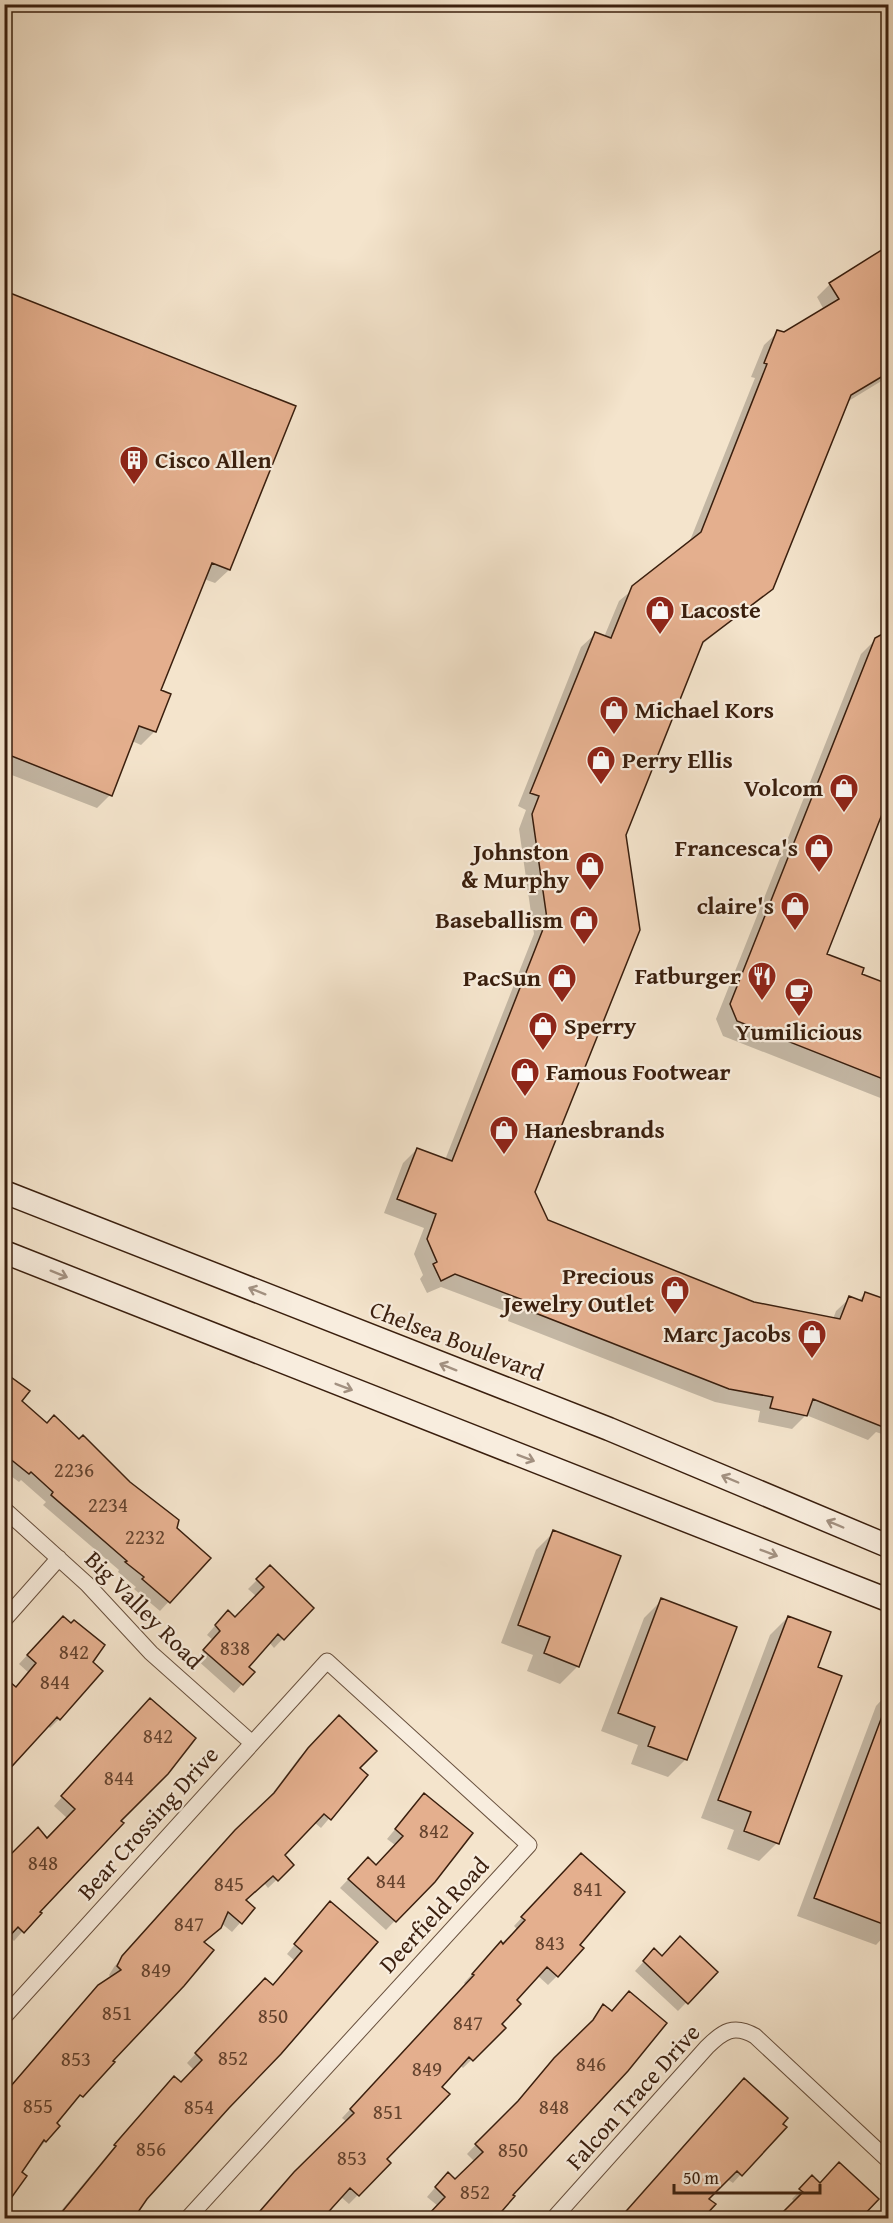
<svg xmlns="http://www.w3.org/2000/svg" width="893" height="2223" font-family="'Gentium Book Plus',serif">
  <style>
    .shadow { fill: #0003 }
    .building { fill: #e4af8e; stroke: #3a1f0e; stroke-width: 1.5 }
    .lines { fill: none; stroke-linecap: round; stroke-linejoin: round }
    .minor-casing { stroke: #68503e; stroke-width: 17 }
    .secondary-casing { stroke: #3a1f0e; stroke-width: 25 }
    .minor { stroke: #f8edde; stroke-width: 15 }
    .secondary { stroke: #f8edde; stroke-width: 22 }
    .oneway { stroke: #a29080 }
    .labels { text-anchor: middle; stroke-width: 4.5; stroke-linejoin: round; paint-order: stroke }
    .number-label { font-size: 21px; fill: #64432e }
    .poi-label { font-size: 24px; font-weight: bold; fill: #3a1f0e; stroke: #f8edde; text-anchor: end }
    .street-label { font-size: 24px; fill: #3a1f0e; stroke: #f8edde }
  </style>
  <rect width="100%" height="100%" fill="#f4e4cc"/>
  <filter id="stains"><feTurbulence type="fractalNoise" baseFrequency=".00333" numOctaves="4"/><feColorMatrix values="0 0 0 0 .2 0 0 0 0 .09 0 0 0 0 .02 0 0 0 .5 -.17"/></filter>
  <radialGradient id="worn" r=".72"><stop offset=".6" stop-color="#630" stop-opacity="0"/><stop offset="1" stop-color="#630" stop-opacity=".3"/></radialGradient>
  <path class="shadow" d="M888,248V377L847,402L772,588L700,646L625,835L533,1192L546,1221L753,1303L833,1319L836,1311L850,1298L858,1301L866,1293L888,1302V1432L885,1435L876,1432L868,1440L806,1415L792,1429L758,1422L760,1411L715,1402L508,1321L510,1313L441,1287L427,1293L420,1279L423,1275L414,1254L424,1228L384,1213L403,1163L417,1149L445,1160L534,934L519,829L526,810L518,806L581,647L595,634L604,637L619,601L689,543L755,378L751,377L764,345L778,332L785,334L824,310L817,297L830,284Z
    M10,294L294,407L229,570L215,583L204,579L160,691L155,731L141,745L132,741L110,795L97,808L4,772V300Z
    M888,633V795L825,955L860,974L888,985V1101L723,1036L716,1019L861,654L876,639Z
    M4,1374L20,1401L209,1558L160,1611L134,1589L136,1587L118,1572L119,1570L43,1505L46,1502L21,1480L19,1482L4,1471Z
    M554,1532L578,1666L560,1684L527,1671L533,1655L501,1643L536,1550Z
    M270,1567L312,1608L274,1648L269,1642L247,1667L242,1684L234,1693L196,1659L213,1640L207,1635L219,1621L235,1619L257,1597L248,1589Z
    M662,1600L686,1759L668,1777L631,1764L638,1745L601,1731L644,1618Z
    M788,1617L816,1668L777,1843L759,1861L727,1849L734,1830L701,1818L770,1635Z
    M44,1637L91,1662L101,1671L59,1719L50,1728L47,1725L9,1768L12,1770L4,1779V1685L15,1689L29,1673L19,1664Z
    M888,1693V1932L876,1945L797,1916L876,1706Z
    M141,1709L119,1821L14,1941L8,1935L47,1840L67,1818L54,1806Z
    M339,1717L358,1768L366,1775L321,1828L314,1822L283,1855L292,1865L268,1888L264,1883L244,1901L253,1908L240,1923L232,1932L221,1923L203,1943L111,2061L54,2123L58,2126L20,2172L4,2205V2093L89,1996L111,1978L109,1975L114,1967L226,1841L266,1802L299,1758Z
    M416,1804L433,1881L386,1930L340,1888L359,1868L376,1866L395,1845L387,1839Z
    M572,1864L578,1945L557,1976L548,1985L537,1975L515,2000L500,2024L504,2028L463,2068L460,2065L440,2087L385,2159L389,2163L349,2204L341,2197L323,2217L325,2218H255L347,2122L342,2118L466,1985L464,1983L492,1952L517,1929L514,1926Z
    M330,1903L228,2107L146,2198L133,2217L135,2218H55L149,2105L181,2084L194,2070L187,2063L256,1988L272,1986L295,1961L287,1954Z
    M654,1950L662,1957L716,1972L678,2011L635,1971Z
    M604,2006L511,2195L513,2197L494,2218H427L438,2206L427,2197L439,2183L455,2181L475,2162L467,2154L585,2030Z
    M735,2089L741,2174L733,2183L727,2179L707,2199L714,2205L701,2218H621Z
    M812,2178L820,2184L877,2199L857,2218H779L795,2202L792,2199Z"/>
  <path class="building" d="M888,246V373L851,395L773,589L703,642L626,835L640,930L535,1192L548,1220L754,1302L840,1319L849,1296L862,1301L865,1292L888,1300V1412L883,1427L813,1399L807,1416L770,1408L773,1397L729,1389L520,1307L523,1300L455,1274L441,1281L433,1264L437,1262L427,1239L436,1214L397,1199L417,1148L452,1161L547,919L532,814L539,796L530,793L595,632L611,638L632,586L701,532L767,364L764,363L777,330L784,332L839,299L829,283Z
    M10,293L296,406L230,570L212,563L161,690L171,694L156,732L139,726L112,796L4,753V306Z
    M888,631V799L827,954L864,968L862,974L888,984V1081L737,1021L730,1004L875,638Z
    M4,1372L30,1391L22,1401L47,1423L54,1415L79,1439L83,1435L130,1482L179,1520L177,1528L211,1558L170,1603L142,1579L144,1577L125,1562L127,1561L51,1495L53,1492L31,1472L29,1474L4,1454Z
    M553,1530L621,1556L579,1667L544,1653L550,1637L518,1625Z
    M270,1565L314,1608L284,1640L278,1634L249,1667L255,1672L243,1685L203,1650L220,1631L215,1625L228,1610L235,1617L264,1587L256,1579Z
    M661,1598L737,1627L687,1760L648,1746L655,1727L618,1713Z
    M63,1616L71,1623L74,1620L105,1645L93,1662L103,1671L60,1720L57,1717L4,1775V1677L16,1687L36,1663L27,1655Z
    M788,1616L831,1632L818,1667L842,1676L779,1844L744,1831L751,1812L718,1800Z
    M150,1698L196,1738L168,1774L121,1821L124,1823L40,1912L42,1913L24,1933L18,1927L4,1942V1861L38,1827L47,1838L75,1809L61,1796Z
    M887,1703L888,1704V1926L814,1898Z
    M339,1715L377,1751L360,1768L368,1775L331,1820L324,1814L285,1855L294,1865L278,1881L273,1876L246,1900L255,1908L242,1924L228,1912L221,1928L204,1942L214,1950L184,1986L113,2061L115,2062L83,2097L80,2095L57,2123L60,2126L46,2142L44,2140L22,2172L27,2176L4,2208V2094L98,1985L121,1970L117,1966L122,1956L235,1830L274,1793L308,1748Z
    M424,1793L473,1833L435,1882L396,1922L348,1879L368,1857L376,1865L403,1836L395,1829Z
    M581,1853L625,1892L580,1945L584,1948L558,1977L547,1967L517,2000L521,2004L502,2024L506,2028L473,2061L469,2057L442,2087L450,2094L387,2159L391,2163L359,2196L350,2188L323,2218H254L294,2172L354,2113L350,2109L474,1975L472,1974L501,1941L503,1944L525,1920L521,1917Z
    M330,1901L378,1942L281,2054L229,2108L147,2199L134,2218H57L116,2146L114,2145L174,2076L181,2082L202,2060L195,2053L265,1978L273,1985L302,1951L294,1944Z
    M680,1936L718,1972L688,2004L643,1961L654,1948L662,1956Z
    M629,1991L667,2023L628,2071L513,2195L515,2196L496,2218H425L445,2197L435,2187L448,2172L455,2179L483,2152L475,2144L518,2101L554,2058L593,2020L603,2004L612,2011Z
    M744,2078L788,2118L783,2124L787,2127L742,2176L737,2171L709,2199L716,2204L703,2218H620Z
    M839,2162L879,2199L861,2218H777L803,2192L799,2189L812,2175L820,2183Z"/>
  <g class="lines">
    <g class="minor-casing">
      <path id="minor" d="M4,1509L87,1584L151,1653L252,1743
        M4,1620L59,1558
        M4,2017L327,1661L529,1845L188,2218
        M554,2218L707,2047C723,2031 734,2024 755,2036L888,2160"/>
    </g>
    <g class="secondary-casing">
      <path id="secondary" d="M4,1192L609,1429L888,1546
        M4,1252L888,1600"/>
    </g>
    <use href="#minor" class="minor"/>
    <use href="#secondary" class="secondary"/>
  </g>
  <defs><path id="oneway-shaft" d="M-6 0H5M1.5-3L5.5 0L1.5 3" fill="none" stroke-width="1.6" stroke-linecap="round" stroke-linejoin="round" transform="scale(1.5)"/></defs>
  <g class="oneway">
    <use href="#oneway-shaft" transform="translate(59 1274) rotate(22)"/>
    <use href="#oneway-shaft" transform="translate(257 1291) rotate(-158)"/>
    <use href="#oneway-shaft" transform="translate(448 1367) rotate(-158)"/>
    <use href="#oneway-shaft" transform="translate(344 1387) rotate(21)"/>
    <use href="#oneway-shaft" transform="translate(526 1458) rotate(21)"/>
    <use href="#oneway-shaft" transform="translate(730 1479) rotate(-157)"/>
    <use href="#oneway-shaft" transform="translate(835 1524) rotate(-157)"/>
    <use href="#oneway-shaft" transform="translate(769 1553) rotate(21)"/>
  </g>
  <defs>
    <g id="building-pin" transform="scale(1.5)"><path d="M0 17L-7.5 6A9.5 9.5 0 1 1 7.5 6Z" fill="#8f2418" stroke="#f8edde"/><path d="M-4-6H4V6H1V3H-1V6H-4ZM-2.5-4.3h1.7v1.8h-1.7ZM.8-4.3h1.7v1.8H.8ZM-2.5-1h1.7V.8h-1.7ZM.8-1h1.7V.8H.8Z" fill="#fff"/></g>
    <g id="shop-pin" transform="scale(1.5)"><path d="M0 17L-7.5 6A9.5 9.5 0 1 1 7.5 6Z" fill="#8f2418" stroke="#f8edde"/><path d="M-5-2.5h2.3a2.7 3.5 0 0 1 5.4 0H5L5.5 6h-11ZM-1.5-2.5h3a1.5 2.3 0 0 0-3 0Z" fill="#fff"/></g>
    <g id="restaurant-pin" transform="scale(1.5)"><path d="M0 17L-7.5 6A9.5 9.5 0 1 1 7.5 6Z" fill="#8f2418" stroke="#f8edde"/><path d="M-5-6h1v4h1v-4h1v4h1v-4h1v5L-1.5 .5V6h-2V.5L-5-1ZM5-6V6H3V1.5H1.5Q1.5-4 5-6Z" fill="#fff"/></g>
    <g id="cafe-pin" transform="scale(1.5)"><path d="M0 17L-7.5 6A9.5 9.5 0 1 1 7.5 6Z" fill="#8f2418" stroke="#f8edde"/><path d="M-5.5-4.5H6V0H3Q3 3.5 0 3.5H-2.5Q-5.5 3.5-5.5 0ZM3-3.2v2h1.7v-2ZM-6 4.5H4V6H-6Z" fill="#fff"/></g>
  </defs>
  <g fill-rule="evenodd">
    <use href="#building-pin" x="134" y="460"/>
    <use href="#shop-pin" x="660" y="610"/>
    <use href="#shop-pin" x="614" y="710"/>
    <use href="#shop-pin" x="601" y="760"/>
    <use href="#shop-pin" x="844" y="788"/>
    <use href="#shop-pin" x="819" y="848"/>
    <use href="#shop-pin" x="590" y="866"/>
    <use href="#shop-pin" x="795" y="906"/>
    <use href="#shop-pin" x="584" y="920"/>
    <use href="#restaurant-pin" x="762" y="976"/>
    <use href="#shop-pin" x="562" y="978"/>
    <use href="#cafe-pin" x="799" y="992"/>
    <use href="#shop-pin" x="543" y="1026"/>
    <use href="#shop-pin" x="525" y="1072"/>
    <use href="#shop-pin" x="504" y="1130"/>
    <use href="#shop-pin" x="675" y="1290"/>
    <use href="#shop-pin" x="812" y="1334"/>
  </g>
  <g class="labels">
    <g class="number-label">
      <text x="74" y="1477">2236</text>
      <text x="108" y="1512">2234</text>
      <text x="145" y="1544">2232</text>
      <text x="235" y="1655">838</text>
      <text x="74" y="1659">842</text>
      <text x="55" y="1689">844</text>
      <text x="158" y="1743">842</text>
      <text x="119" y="1785">844</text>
      <text x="434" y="1838">842</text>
      <text x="43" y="1870">848</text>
      <text x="391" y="1888">844</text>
      <text x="229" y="1891">845</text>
      <text x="588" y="1896">841</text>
      <text x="189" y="1931">847</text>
      <text x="550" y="1950">843</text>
      <text x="156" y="1977">849</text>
      <text x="117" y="2020">851</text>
      <text x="273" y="2023">850</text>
      <text x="468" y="2030">847</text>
      <text x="233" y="2065">852</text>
      <text x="76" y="2066">853</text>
      <text x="591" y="2071">846</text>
      <text x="427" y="2076">849</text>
      <text x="38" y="2113">855</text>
      <text x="199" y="2114">854</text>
      <text x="554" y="2114">848</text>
      <text x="388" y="2119">851</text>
      <text x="151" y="2156">856</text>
      <text x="513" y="2157">850</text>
      <text x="352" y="2165">853</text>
      <text x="475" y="2199">852</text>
    </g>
    <g class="poi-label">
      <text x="155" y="468" text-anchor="start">Cisco Allen</text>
      <text x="681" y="618" text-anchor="start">Lacoste</text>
      <text x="635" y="718" text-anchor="start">Michael Kors</text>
      <text x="622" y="768" text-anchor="start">Perry Ellis</text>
      <text x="823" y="796">Volcom</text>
      <text x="798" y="856">Francesca's</text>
      <text x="569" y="860">Johnston<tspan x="569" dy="28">&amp; Murphy</tspan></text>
      <text x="774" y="914">claire's</text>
      <text x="563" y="928">Baseballism</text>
      <text x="741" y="984">Fatburger</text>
      <text x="541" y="986">PacSun</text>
      <text x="564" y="1034" text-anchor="start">Sperry</text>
      <text x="799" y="1040" text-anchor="middle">Yumilicious</text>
      <text x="546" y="1080" text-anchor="start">Famous Footwear</text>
      <text x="525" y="1138" text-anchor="start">Hanesbrands</text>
      <text x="654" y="1284">Precious<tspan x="654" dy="28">Jewelry Outlet</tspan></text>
      <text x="791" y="1342">Marc Jacobs</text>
    </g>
    <g class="street-label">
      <text transform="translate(457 1341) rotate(21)" y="8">Chelsea Boulevard</text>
      <text transform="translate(144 1610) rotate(45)" y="8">Big Valley Road</text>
      <text transform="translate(148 1823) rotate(-48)" y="8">Bear Crossing Drive</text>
      <text transform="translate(434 1915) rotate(-47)" y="8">Deerfield Road</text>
      <text transform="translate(633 2097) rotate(-48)" y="8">Falcon Trace Drive</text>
    </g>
  </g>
  <rect width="893" height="2223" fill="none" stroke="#f4e4cc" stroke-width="24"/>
  <rect x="6" y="6" width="881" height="2211" fill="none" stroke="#3a1f0e" stroke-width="3"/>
  <rect x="12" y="12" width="869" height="2199" fill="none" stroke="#3a1f0e" stroke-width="1.5"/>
  <path d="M674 2184v9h146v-9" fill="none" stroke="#3a1f0e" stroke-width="3"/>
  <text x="683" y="2184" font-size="18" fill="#3a1f0e" stroke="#f8edde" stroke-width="4.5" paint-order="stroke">50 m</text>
  <rect width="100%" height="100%" filter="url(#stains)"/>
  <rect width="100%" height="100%" fill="url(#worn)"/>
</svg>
